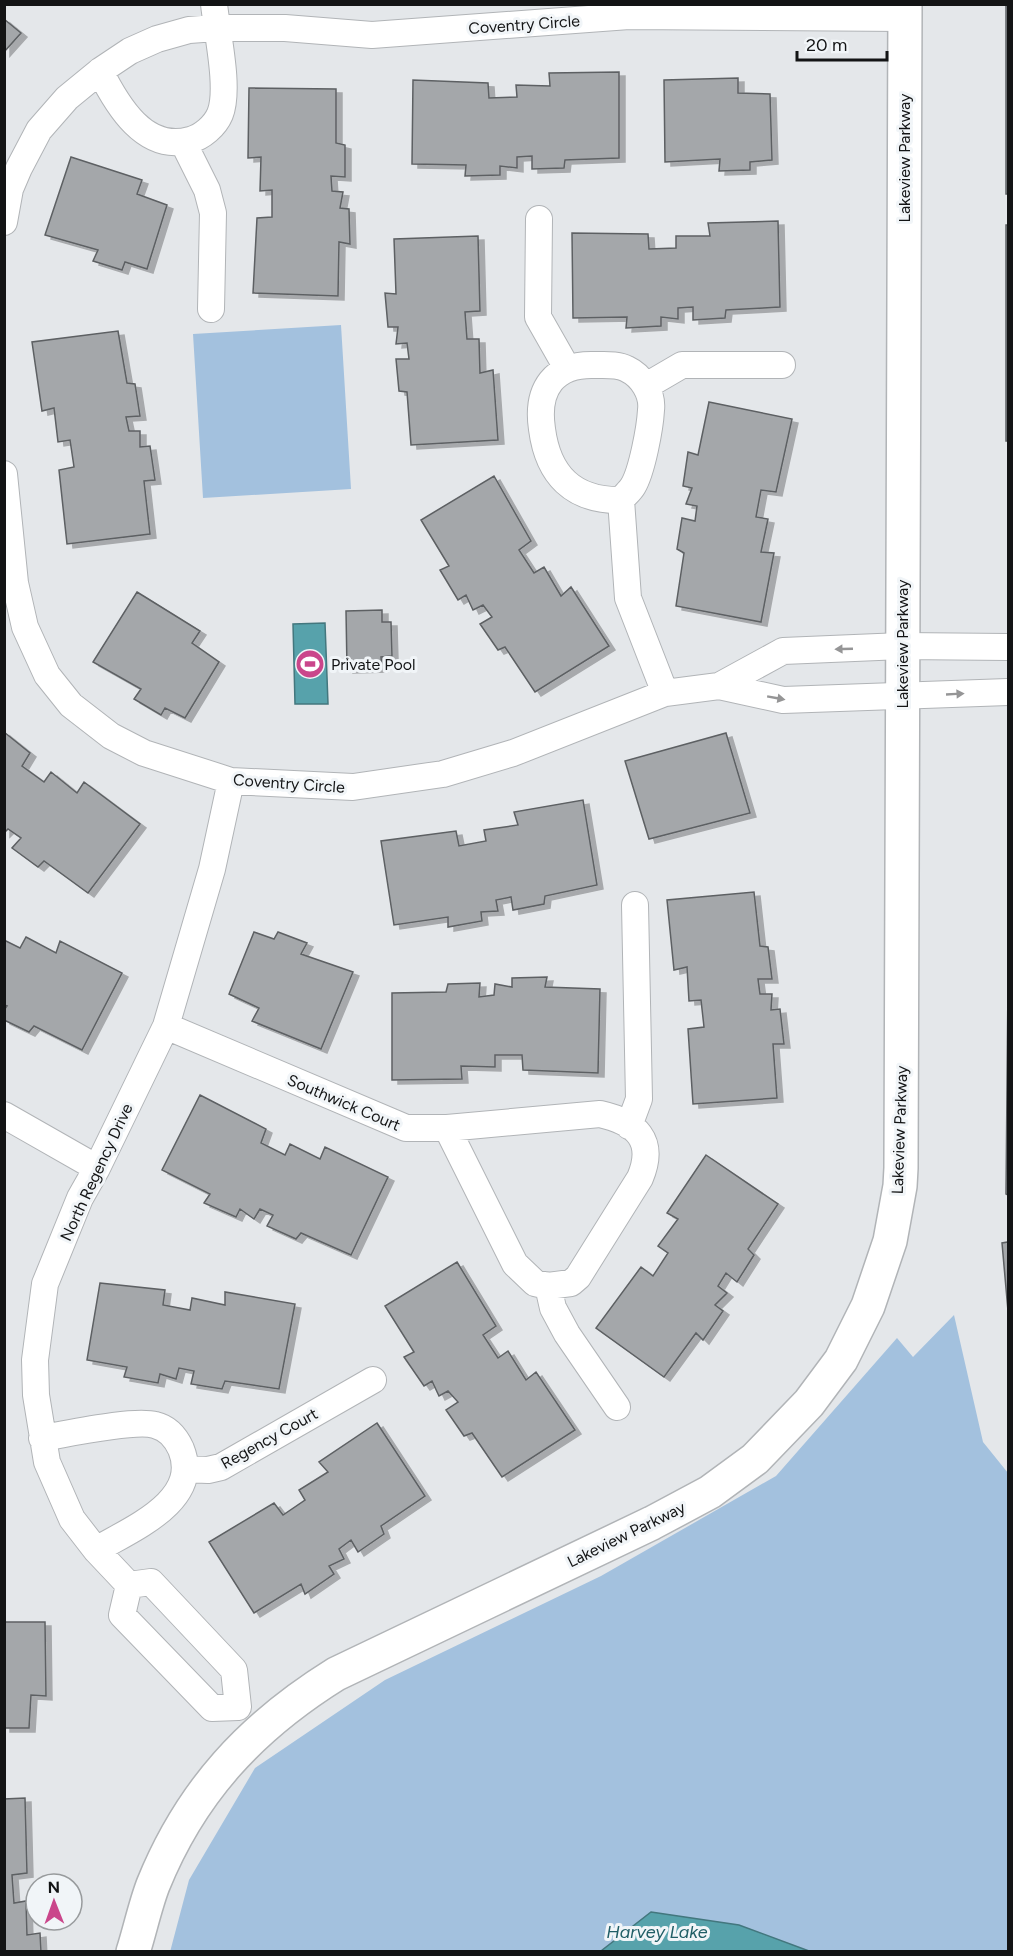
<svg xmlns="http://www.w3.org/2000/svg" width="1013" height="1956" font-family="Figtree,sans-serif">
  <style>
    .green { fill: #a3c1de }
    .water { fill: #57a2ab; stroke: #43777e; stroke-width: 1.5 }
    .building { fill: #a4a7aa; stroke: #5d6063; stroke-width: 1.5; filter: url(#shadow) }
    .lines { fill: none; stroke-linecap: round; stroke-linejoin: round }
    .minor-casing { stroke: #b1b4b7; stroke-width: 28 }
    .tertiary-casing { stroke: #b1b4b7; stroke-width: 36 }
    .minor { stroke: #fff; stroke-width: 26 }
    .tertiary { stroke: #fff; stroke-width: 33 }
    .oneway { fill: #959596 }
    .labels { text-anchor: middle; stroke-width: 6; stroke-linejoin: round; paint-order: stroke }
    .street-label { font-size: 16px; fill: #131415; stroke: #f1f5f8 }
    .poi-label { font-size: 16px; fill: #131415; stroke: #f1f5f8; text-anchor: start }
    .water-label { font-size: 18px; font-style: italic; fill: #205e66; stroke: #f1f5f8 }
  </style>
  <defs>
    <filter id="shadow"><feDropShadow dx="6" dy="4" stdDeviation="0" flood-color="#0004"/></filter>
  </defs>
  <rect width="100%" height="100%" fill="#e4e7ea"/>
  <path class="green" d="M341,325L351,489L203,498L193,334Z
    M954,1315L983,1442L1008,1473V1951L170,1952L189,1880L255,1768L385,1680L601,1576L776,1476L897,1338L913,1357Z"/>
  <path class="water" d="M325,623L328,704H295L293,624Z
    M651,1912L739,1925L809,1951H601Z"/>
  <path class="building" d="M1006,4H1008V194H1006Z
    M4,19L21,33L4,52Z
    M619,72V158L565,160L564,168L532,169V156L517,157V168L500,166V175L465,176L466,165L412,164L413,80L488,83L489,98L517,97L516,85L550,86L549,73Z
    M738,78V93L770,94L772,160L750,162V170L719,171L720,159L665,162L664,80Z
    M249,88L336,89V143L345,145V177L331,176L332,191L343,192L340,208L349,209L350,244L339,242L338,296L253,293L257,218L272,217V190L260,191L261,157L248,158Z
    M71,157L142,180L137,194L167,205L147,269L125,262L122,270L93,261L98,250L45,235Z
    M778,221L780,307L726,310L725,318L693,320V307L678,308V319L661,317V326L626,328L627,317L573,318L572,233L648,234L649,249L676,248V236H710L708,223Z
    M1006,225H1008V441H1006Z
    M478,236L480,311L465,312L467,339H479L480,373L493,370L498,440L411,445L407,392L399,391L396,359H409L407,343L396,344L398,327H388L385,293L396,294L394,239Z
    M118,331L127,383L135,384L140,416L126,417L129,431H140V447L150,446L155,480L144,481L150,534L67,544L59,470L74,467L70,440L58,442L54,408L42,411L32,342Z
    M709,402L792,419L776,492L761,490L756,517L768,519L761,552L774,553L761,622L676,606L684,553L677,549L682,518L695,521L697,506L686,504L692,488L683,486L688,452L698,455Z
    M494,476L531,541L519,550L534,573L544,567L561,596L571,587L609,646L535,692L505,647L498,650L480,624L492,617L483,605L473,610L466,595L458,600L440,570L449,566L421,520Z
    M137,592L200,631L192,643L219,662L185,718L165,708L161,715L134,699L141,689L93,662Z
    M382,610V622H391L392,656L381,657L382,668L347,669L346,611Z
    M4,732L30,753L22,766L44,782L51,772L77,793L84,782L140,824L88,893L44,861L38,867L12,848L21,838L8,829L4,833Z
    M726,733L750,813L649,839L625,761Z
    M583,800L597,885L545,896L544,904L513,910L511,897L496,900L498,911L481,912L482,921L448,927V917L394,925L381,841L456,831L459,846L486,841L484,830L518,825L514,812Z
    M754,892L760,946L768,947L772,979H758L760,994H772L771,1010L780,1009L784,1044H773L777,1098L693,1104L688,1029L704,1027L701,1000L689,1001L687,967L674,970L667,900Z
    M254,932L274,939L278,932L307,943L301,954L353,972L321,1049L252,1021L259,1008L229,994Z
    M26,937L56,953L60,941L122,973L82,1050L34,1026L29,1032L4,1020V1010L7,1006L4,1005V940L20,948Z
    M547,977L545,987L600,989L598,1073L523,1070L522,1055H495V1067L461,1066L462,1079L392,1080V993L446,992L448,984L480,983L479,997L494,995L495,984L512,987V978Z
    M1008,980V1195L1006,1194Z
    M200,1095L266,1129L261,1143L285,1155L290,1144L320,1159L325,1147L388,1177L351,1255L301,1233L296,1239L267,1226L273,1215L260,1209L254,1219L240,1209L236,1217L204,1203L210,1194L162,1170Z
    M706,1155L778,1204L748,1249L754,1255L737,1282L726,1273L718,1286L727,1293L715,1305L723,1311L703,1340L696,1333L664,1377L596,1328L641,1267L653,1276L668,1253L658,1246L678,1219L667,1213Z
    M1008,1242V1311L1002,1243Z
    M457,1262L496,1326L483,1335L498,1358L508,1351L526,1380L536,1372L575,1430L502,1477L472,1433L464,1436L446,1410L458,1402L448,1391L439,1396L432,1381L424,1386L404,1357L414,1352L385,1306Z
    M100,1283L165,1290L163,1305L190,1310L192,1298L225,1305V1292L295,1304L279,1389L225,1381L222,1389L191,1384L194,1371L179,1368L176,1379L160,1374L158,1383L124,1377L127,1367L87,1360Z
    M377,1423L425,1496L381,1526L384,1534L358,1552L351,1540L339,1549L344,1559L329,1566L334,1574L305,1594L301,1584L254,1613L209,1542L274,1503L283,1515L305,1500L299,1490L328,1472L319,1462Z
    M4,1622H45L46,1696L31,1695L29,1728H4Z
    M25,1798L27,1873L12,1875L14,1903L26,1901L27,1935L40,1933L41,1952H4V1799Z"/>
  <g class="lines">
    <g class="minor-casing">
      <path id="minor" d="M100,71C117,105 145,153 190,140C202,137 215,126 220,114C230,89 217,33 214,4
        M183,142L207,190L213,213L211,309
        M539,219L538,317L567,368
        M4,222L10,189L19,168L39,130L67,98L100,71L130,51L157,39L189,30L216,28H285L372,35L629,16L905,18
        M646,386L682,365H782
        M4,474L15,583L25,627L47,675L71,705L111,736L144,753L231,781L353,787L443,774L513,753L665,693L719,686L783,700L1008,692
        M621,500C573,501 548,475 542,429C536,389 554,363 596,365C606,365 618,364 627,369C642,376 653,394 651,410C650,428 642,471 633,486C630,491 625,495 621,500L628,598L665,693
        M719,686L783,651L902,646L1008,647
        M166,1026L406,1128H447L600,1114C636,1122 656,1140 640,1178L578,1277L571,1283L548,1286L535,1283L515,1264L447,1128
        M4,1115L97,1168
        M629,1126L639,1099L635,905
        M548,1286L553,1308L567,1334L617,1407
        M42,1438C67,1434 134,1419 155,1425C168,1428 176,1438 181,1449C202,1501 131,1529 96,1550
        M185,1469L208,1470L221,1467L373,1380
        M151,1582L234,1670L238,1707L212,1708L122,1615L129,1585Z
        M129,1585L96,1550L72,1519L47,1462L36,1395L35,1360L45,1284L80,1198L97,1168L166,1026L212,869L231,781"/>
    </g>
    <g class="tertiary-casing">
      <path id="tertiary" d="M133,1952C140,1930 145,1906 153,1885C191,1791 251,1727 336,1674L652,1523L710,1492L755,1459L809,1403L841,1360L868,1306L890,1241L900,1186L901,1168L905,4"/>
    </g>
    <use href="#minor" class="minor"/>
    <use href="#tertiary" class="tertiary"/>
  </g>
  <defs><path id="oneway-solid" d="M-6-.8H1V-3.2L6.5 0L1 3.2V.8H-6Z" transform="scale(1.5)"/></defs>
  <g class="oneway">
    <use href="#oneway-solid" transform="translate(844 649) rotate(178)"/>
    <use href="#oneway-solid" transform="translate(955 694) rotate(-3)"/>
    <use href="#oneway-solid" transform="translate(776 698) rotate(10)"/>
  </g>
  <defs>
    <g id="stadium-disc" transform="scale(1.5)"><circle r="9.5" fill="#ca468b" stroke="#f1f5f8"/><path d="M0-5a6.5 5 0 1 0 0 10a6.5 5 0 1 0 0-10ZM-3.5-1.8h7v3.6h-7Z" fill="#fff"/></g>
  </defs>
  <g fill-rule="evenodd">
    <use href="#stadium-disc" x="310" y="664"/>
  </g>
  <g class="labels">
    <g class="street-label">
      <text transform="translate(524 24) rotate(-4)" y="6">Coventry Circle</text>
      <text transform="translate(904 158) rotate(-90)" y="6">Lakeview Parkway</text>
      <text transform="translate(902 644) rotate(-90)" y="6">Lakeview Parkway</text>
      <text transform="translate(289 783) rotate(4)" y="6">Coventry Circle</text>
      <text transform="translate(344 1102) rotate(23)" y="6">Southwick Court</text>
      <text transform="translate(899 1130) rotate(-88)" y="6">Lakeview Parkway</text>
      <text transform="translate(96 1172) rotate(-65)" y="6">North Regency Drive</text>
      <text transform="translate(269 1438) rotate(-29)" y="6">Regency Court</text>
      <text transform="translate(626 1534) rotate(-26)" y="6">Lakeview Parkway</text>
    </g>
    <g class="poi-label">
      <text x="331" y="670">Private Pool</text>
    </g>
    <g class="water-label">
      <text x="657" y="1938">Harvey Lake</text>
    </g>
  </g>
  <rect width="1013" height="1956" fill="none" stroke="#131415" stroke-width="12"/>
  <g transform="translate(54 1902) rotate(359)"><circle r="28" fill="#f1f5f8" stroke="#989b9d" stroke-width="1.5"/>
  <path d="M0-4.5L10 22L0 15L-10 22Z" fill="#ca468b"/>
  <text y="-9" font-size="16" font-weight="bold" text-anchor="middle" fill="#131415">N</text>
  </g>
  <path d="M797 51v9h90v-9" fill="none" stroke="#131415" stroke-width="3"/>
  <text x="806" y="51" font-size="18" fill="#131415" stroke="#f1f5f8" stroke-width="4.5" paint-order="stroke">20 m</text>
</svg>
